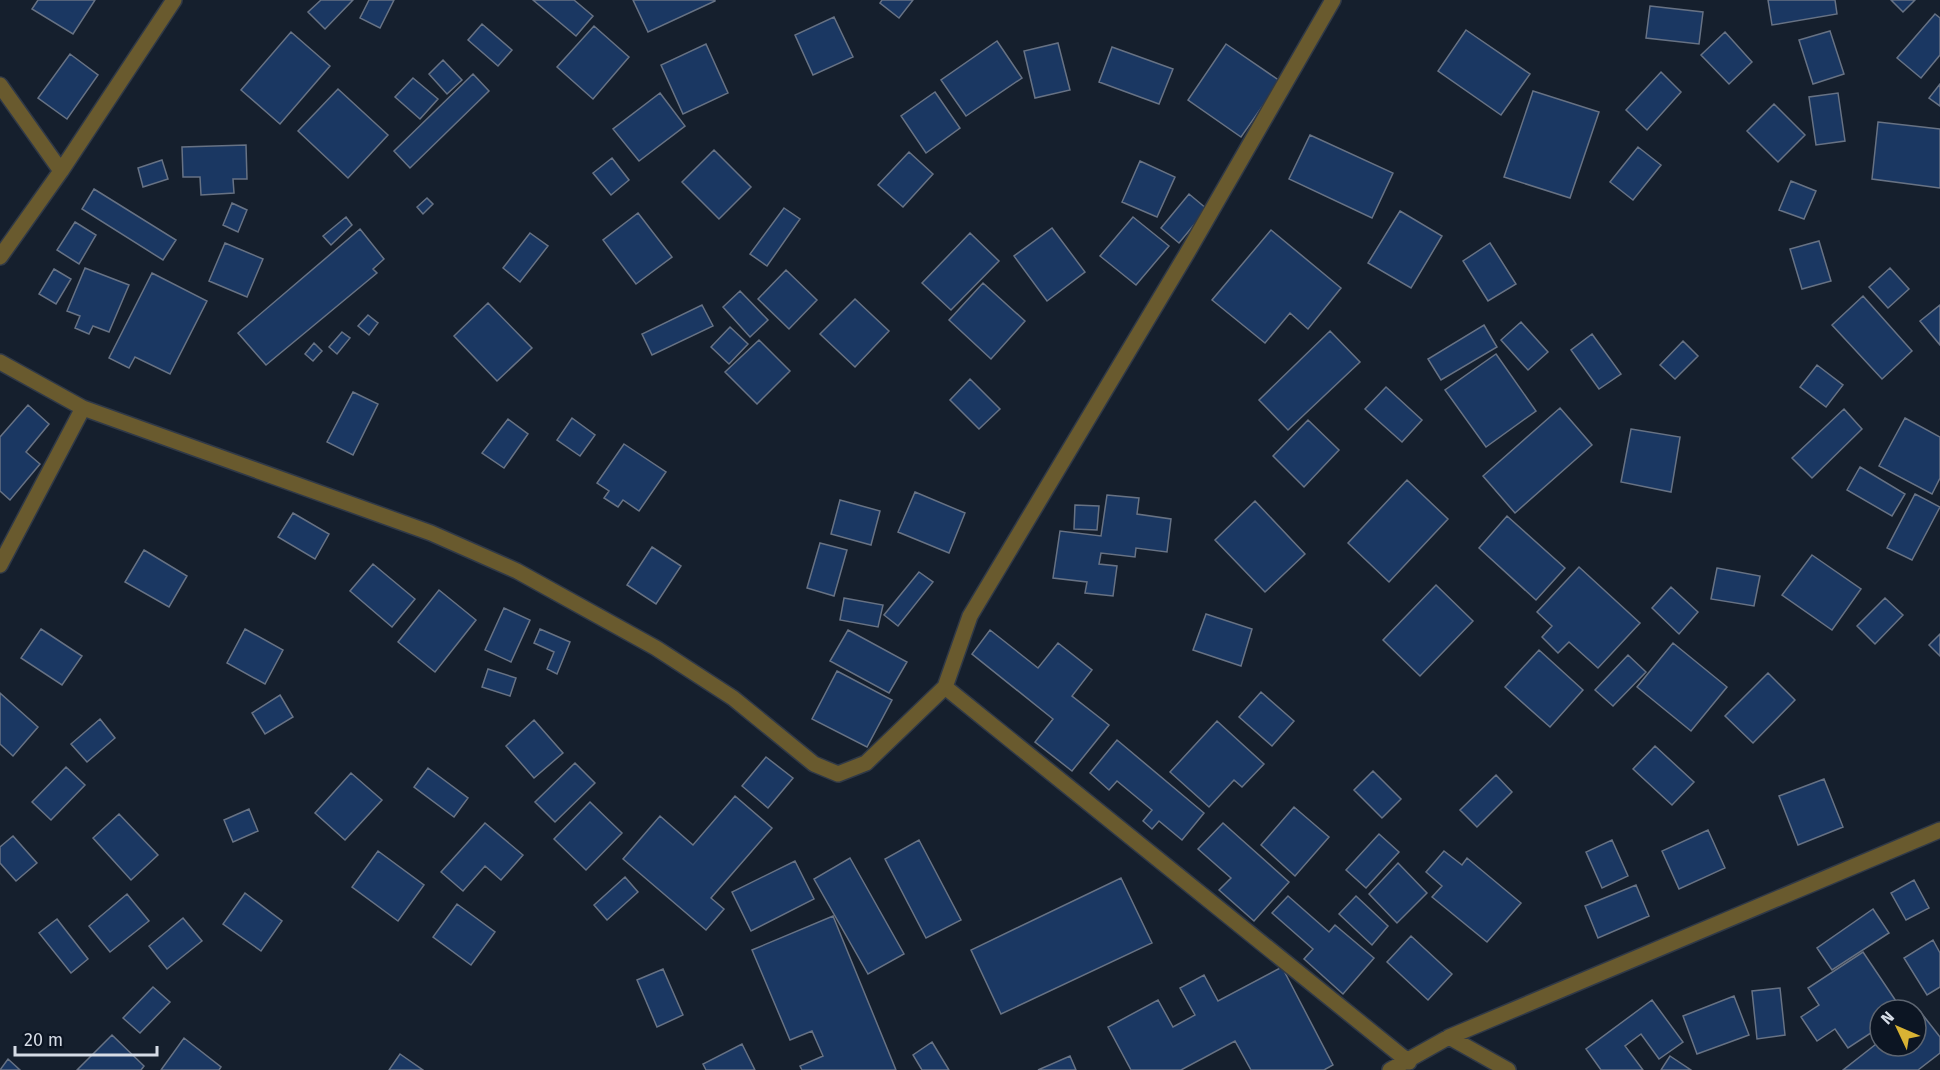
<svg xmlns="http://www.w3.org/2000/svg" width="1940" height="1070" font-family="'Fira Sans',sans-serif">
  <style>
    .building { fill: #1a3762; stroke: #677284; stroke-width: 1.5 }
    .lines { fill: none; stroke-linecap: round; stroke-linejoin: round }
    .minor-casing { stroke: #303947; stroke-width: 18 }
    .minor { stroke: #695a2e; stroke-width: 15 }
  </style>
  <rect width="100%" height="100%" fill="#151f2d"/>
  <path class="building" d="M38,0H95L73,34L32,9Z
    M321,0H353L325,29L308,12Z
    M369,0H394L380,28L360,18Z
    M533,0H574L593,16L576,36Z
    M633,0H715V1L648,32Z
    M882,0H913L899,18L880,3Z
    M1768,0H1835L1837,14L1772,25Z
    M1891,0H1915L1903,12Z
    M1650,6L1703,12L1699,44L1646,38Z
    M1935,14L1940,18V55L1921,78L1897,58Z
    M834,17L853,57L813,75L795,35Z
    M482,24L512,50L498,66L468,40Z
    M594,26L629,57L593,99L557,67Z
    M1466,30L1530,74L1501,115L1438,71Z
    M1830,31L1844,74L1813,84L1799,40Z
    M291,32L330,66L280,124L241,90Z
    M1725,32L1752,62L1729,84L1701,55Z
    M997,41L1022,78L966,116L941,80Z
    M1058,43L1070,90L1035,98L1024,51Z
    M706,44L728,93L683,114L661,65Z
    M1226,44L1280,81L1241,137L1188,100Z
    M1112,47L1173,69L1159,104L1099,82Z
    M70,54L98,75L67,119L38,98Z
    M443,60L462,80L447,94L429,74Z
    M1661,72L1681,92L1647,130L1626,110Z
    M473,74L489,91L410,168L394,151Z
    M413,78L438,99L420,119L395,97Z
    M1940,84V106L1929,98Z
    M338,89L388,135L348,178L298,131Z
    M1533,91L1599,112L1570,198L1504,177Z
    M935,92L960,128L926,153L901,116Z
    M660,93L685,126L639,161L613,129Z
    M1838,93L1845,141L1816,145L1809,97Z
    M1774,104L1805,135L1778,162L1747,131Z
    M1878,122L1940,129V188L1872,179Z
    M1310,135L1393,173L1372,218L1289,179Z
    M246,145L247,179H233L234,193L201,195L200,177H183L182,147Z
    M1638,147L1661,165L1633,200L1610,182Z
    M714,150L751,187L719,219L682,182Z
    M909,152L933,174L903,207L878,185Z
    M612,158L629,180L611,195L593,173Z
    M162,160L168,179L143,187L138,168Z
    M1140,161L1175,177L1157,217L1122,202Z
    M1791,181L1816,191L1804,219L1779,210Z
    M94,189L176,240L163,260L82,209Z
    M1189,194L1207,209L1179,243L1161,228Z
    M427,198L433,204L423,214L417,207Z
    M232,203L247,210L238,232L223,225Z
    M784,208L800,219L767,266L750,254Z
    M1400,211L1442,236L1411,288L1368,263Z
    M638,213L672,257L636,284L603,240Z
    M346,217L352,225L331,245L323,236Z
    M1133,217L1169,246L1136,285L1100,256Z
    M75,222L96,235L79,264L57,250Z
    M1052,228L1085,272L1047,301L1014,256Z
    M360,229L384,259L373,269L377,273L266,365L238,333Z
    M1271,230L1341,288L1308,329L1290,313L1265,343L1212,300Z
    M530,233L548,246L520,282L503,268Z
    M970,233L999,261L951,310L922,283Z
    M1819,241L1831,281L1802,289L1790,249Z
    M225,243L263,259L247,297L209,281Z
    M1490,243L1516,284L1488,301L1463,261Z
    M85,268L129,285L109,332L93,326L89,334L75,328L80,316L67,311Z
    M1890,268L1909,289L1888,308L1869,287Z
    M54,269L71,279L56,304L39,294Z
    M786,270L817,300L789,329L758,299Z
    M152,273L207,301L170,374L135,357L129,368L109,358Z
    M983,283L1025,321L991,359L949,320Z
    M740,291L768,320L750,337L723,307Z
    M1863,296L1912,351L1882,379L1832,325Z
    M855,299L889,331L855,367L820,334Z
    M488,303L532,348L497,381L454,336Z
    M702,305L713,326L652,355L642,334Z
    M1940,305V345L1920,321Z
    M368,315L378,323L369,335L358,326Z
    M1521,322L1548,352L1528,370L1501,340Z
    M1484,325L1497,347L1441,380L1428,359Z
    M730,327L748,344L729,364L711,347Z
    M1330,331L1360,362L1288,430L1259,400Z
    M342,332L350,338L337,354L329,347Z
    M1592,334L1621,374L1599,389L1571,350Z
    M759,340L790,371L757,404L725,372Z
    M1683,341L1698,356L1675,379L1660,365Z
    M314,343L322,351L313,361L305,354Z
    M1496,354L1536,411L1486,447L1445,390Z
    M1817,365L1843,385L1826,407L1800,387Z
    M970,379L1000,409L979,429L950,400Z
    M1386,387L1422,420L1402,442L1365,409Z
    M353,392L378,404L353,455L327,442Z
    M28,405L49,424L26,452L40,464L10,500L0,491V437Z
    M1560,408L1592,445L1515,513L1483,476Z
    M1844,409L1862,429L1812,478L1792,458Z
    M572,418L595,435L580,456L557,440Z
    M1905,418L1940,437V478L1932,494L1879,466Z
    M508,419L528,434L504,468L482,453Z
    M1308,420L1339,450L1304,487L1273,456Z
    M1631,429L1680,437L1671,492L1621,482Z
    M624,444L666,472L639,511L623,500L618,507L604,498L609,491L597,483Z
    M1860,467L1905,494L1892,516L1847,490Z
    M1407,480L1448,519L1389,582L1348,543Z
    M915,492L965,513L949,553L898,532Z
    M1915,494L1940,507L1912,560L1887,548Z
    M1107,495L1139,498L1137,514L1171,519L1167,552L1136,548L1135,557L1101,553L1099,564L1117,566L1113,596L1085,593L1087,582L1053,578L1060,531L1101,536Z
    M840,500L880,511L871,545L831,534Z
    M1255,501L1305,554L1265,592L1215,540Z
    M1075,505L1099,506L1097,530L1074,529Z
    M293,513L329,534L315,559L278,537Z
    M1507,516L1565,568L1536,600L1479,548Z
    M820,543L847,550L834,596L807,588Z
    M652,547L681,566L656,604L627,585Z
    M144,550L187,576L169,607L125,582Z
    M1812,555L1861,589L1832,630L1782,595Z
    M373,564L415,599L392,627L350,591Z
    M1579,567L1640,623L1598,668L1569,642L1558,653L1542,637L1552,626L1537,612Z
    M1717,568L1760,576L1754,606L1711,599Z
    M919,572L933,582L898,626L884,615Z
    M1436,585L1473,621L1420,676L1383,640Z
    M1671,587L1698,612L1679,634L1652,608Z
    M439,590L476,620L435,672L398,642Z
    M844,598L883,605L878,627L840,620Z
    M1885,598L1903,615L1875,644L1857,626Z
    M504,608L530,620L511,662L485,650Z
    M1206,614L1252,629L1241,666L1193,650Z
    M41,629L82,656L62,685L21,658Z
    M245,629L283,650L265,684L227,663Z
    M540,629L570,642L557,674L547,669L554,652L534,643Z
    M848,630L907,662L889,693L830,661Z
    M990,630L1038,668L1058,643L1092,670L1072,696L1109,725L1072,771L1035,742L1053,719L972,654Z
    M1940,634V656L1929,645Z
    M1673,643L1727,687L1691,731L1637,687Z
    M1539,650L1583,690L1550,727L1505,687Z
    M1628,655L1646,672L1613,706L1595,690Z
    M488,669L516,678L510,696L482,687Z
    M837,671L892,700L867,747L812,719Z
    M1768,673L1795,700L1753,743L1725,716Z
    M1261,692L1294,721L1272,746L1239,717Z
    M0,693L38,727L13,756L0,744Z
    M280,695L293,717L265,734L252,713Z
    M100,719L115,738L87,762L71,744Z
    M534,720L563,753L534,778L506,746Z
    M1217,721L1264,764L1242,787L1234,780L1209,807L1170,772Z
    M1117,740L1204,813L1182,840L1159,821L1152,829L1143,821L1152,810L1117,781L1109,790L1090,773Z
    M1655,746L1694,782L1672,805L1633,769Z
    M766,757L793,778L768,808L742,786Z
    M575,763L595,783L555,822L535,802Z
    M66,767L85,785L51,820L32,802Z
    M428,768L468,798L454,817L414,787Z
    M1373,771L1401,799L1382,818L1354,790Z
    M351,773L382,800L345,840L315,813Z
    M1496,775L1512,792L1477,827L1460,810Z
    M1824,779L1843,827L1798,845L1779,796Z
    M735,796L772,828L711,898L724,909L706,930L623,859L660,816L693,845Z
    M590,802L622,833L586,870L554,839Z
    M1294,807L1329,837L1295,876L1261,845Z
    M249,809L258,831L233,842L224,820Z
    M119,814L158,855L131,880L93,838Z
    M485,823L523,855L501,880L485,866L463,891L441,872Z
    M1223,823L1289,882L1254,921L1219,890L1231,878L1198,849Z
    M1708,830L1725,868L1679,889L1662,851Z
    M1379,834L1399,852L1366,888L1346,870Z
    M13,836L37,863L16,881L0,863V847Z
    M919,840L961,920L926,938L885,859Z
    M1612,840L1628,876L1602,888L1586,852Z
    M378,851L424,885L398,921L352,887Z
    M1444,851L1462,865L1467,858L1521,903L1487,942L1432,897L1442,886L1426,872Z
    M850,858L904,954L868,974L814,879Z
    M795,861L814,899L751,931L732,892Z
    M1398,863L1427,893L1397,923L1369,894Z
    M625,877L638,892L607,920L594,905Z
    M1121,878L1152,943L1001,1014L971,950Z
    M1914,880L1929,908L1906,920L1891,893Z
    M1636,885L1649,916L1598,938L1585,906Z
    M245,893L282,921L261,951L223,924Z
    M127,894L149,921L110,952L89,926Z
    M1288,896L1329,932L1335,925L1374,958L1343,994L1304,959L1313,949L1272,913Z
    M1356,896L1388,926L1372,945L1339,914Z
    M457,904L495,932L471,965L433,937Z
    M1873,909L1889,933L1832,970L1817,948Z
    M833,916L896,1070H802L800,1066L823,1056L812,1031L790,1040L752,950Z
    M183,918L202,941L167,969L149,946Z
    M57,919L88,959L71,973L39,933Z
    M1411,936L1452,974L1428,1000L1387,962Z
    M1933,940L1940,953V987L1927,995L1904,958Z
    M1863,952L1902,1010H1880V1027L1848,1048L1835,1029L1817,1041L1801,1017L1819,1005L1808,988Z
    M1282,967L1333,1065L1324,1070H1251L1235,1041L1181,1070H1131L1108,1027L1158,1000L1173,1027L1195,1015L1180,988L1204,975L1218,1001Z
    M663,969L683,1015L657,1027L637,980Z
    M153,987L170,1002L140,1033L123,1018Z
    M1780,988L1785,1035L1757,1039L1752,991Z
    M1734,996L1749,1035L1697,1054L1683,1016Z
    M1652,1000L1683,1042L1659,1059L1641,1034L1625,1046L1643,1070H1601L1586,1049Z
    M1919,1010L1940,1037V1053L1918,1070H1843L1880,1041V1046H1916V1012Z
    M112,1035L144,1066L141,1070H77Z
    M184,1038L221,1067L219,1070H161Z
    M932,1042L949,1070H922L913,1055Z
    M742,1044L755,1070H706L703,1064Z
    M400,1054L423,1070H389Z
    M1070,1056L1076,1070H1038Z
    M1670,1056L1691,1070H1661Z
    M8,1059L20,1070H0Z"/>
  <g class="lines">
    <g class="minor-casing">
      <path id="minor" d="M0,85L61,171
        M0,257L61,171L174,0
        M0,362L83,408L431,533L517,571L656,648L733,698L814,764L838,774L866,763L945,687L970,616L1186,255L1333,0
        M0,565L83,408
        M945,687L1409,1062
        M1449,1037L1508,1070
        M1390,1070L1449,1037L1940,830"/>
    </g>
    <use href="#minor" class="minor"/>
  </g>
  <g transform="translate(1898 1028) rotate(314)"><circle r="28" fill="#0c1523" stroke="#5d6571" stroke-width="1.5"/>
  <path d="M0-4.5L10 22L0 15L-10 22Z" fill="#d9b334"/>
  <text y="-9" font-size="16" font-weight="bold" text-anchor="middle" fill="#d6dce6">N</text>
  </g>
  <path d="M15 1046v9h142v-9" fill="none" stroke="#d6dce6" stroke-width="3"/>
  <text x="24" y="1046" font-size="18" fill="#d6dce6" stroke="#0c1523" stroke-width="4.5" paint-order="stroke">20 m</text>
</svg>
